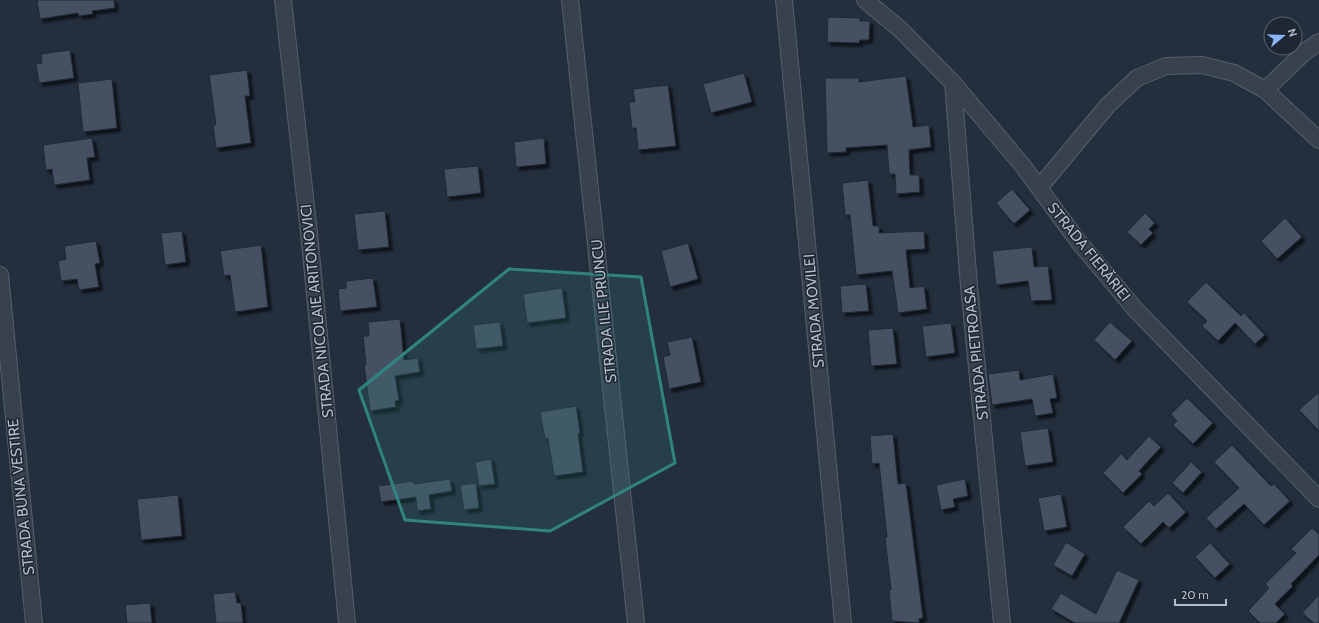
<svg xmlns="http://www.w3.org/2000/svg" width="1319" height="623" font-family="Cabin,sans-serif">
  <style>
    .building { fill: #455162; stroke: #1f2835; filter: url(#shadow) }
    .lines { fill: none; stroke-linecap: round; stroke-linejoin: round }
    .minor-casing { stroke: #565f6c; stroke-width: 18 }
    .minor { stroke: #38414e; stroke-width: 16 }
    .marked { fill: #308480; fill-opacity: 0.2; stroke: #308480; stroke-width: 3; stroke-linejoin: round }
    .labels { text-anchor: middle; stroke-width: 3; stroke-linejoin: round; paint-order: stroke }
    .street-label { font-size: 15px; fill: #b4bcc9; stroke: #1d2633 }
  </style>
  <defs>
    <filter id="shadow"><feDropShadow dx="3.5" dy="3.5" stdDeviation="1" flood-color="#0009"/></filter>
  </defs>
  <rect width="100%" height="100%" fill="#242f3e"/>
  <path class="building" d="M37,0H114L115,8L92,11L93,14L79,16L78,13L40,19Z
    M828,17L860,18V21H870L869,40H860L859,43L827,42Z
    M70,50L74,78L39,83L36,64L42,63L41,54Z
    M247,70L250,96H245L251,143L216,148L213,125H216L209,75Z
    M744,73L752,102L711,113L703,84Z
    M906,76L913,127L929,125L931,147L909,150L910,175H919L920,192L896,194L895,174H889L887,145L846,148V152L827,153L825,78H859V82Z
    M112,79L117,128L83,132L78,83Z
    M668,85L676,146L638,150L636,128H632L629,102H635L633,89Z
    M92,138L95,157L87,158L90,180L54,185L52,169L46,170L43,145Z
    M544,138L546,164L516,167L514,142Z
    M478,166L481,193L447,197L444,169Z
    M868,180L873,226H879V233L924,231L925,249L906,250L910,288L924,286L927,309L898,313L892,271L856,275L850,215H845L842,183Z
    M1012,189L1030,210L1014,224L996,203Z
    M385,211L389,247L358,250L354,214Z
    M1145,213L1155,223L1149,229L1153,233L1141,245L1127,232Z
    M1285,218L1302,237L1277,259L1261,241Z
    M182,231L186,262L165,265L161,233Z
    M96,241L100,263L95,264L99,287L79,290L77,279L61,281L58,261L66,259L64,246Z
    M688,243L698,279L670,287L661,251Z
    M261,245L268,307L235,312L230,275L224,276L220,251Z
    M1032,247L1034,267L1048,266L1052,300L1031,301L1028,281L996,285L992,251Z
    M373,278L377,307L340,311L338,289L346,288V281Z
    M1206,282L1241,316L1244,313L1265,335L1255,344L1235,323L1218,341L1202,326L1207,321L1187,302Z
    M866,284L869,311L842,313L840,286Z
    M562,288L566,318L527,323L523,294Z
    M400,319L404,360L418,358L420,372L395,376L399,400L395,401L396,407L370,411L364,365H366L363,336H369L368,322Z
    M500,322L503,346L476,349L473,325Z
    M1110,322L1132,341L1115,360L1094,340Z
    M951,323L955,353L926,357L922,326Z
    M893,328L897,364L871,366L868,330Z
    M692,337L701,382L669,389L663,357L670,355L667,342Z
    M1019,370L1020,380L1053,374L1057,398L1050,399L1053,413L1035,416L1032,399L992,405L988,374Z
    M1319,392V431L1299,410Z
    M1187,398L1213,423L1193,444L1173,425L1177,421L1171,414Z
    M576,406L580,433L578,434L583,472L554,476L548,438L545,439L540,412Z
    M1048,428L1053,462L1025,466L1020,432Z
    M893,434L898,484L906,483L923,618L919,619V623L892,621L889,590H891L885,537H887L879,463L872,464L870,436Z
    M1149,436L1161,447L1139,471L1142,474L1123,493L1103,473L1121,454L1127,460Z
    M1232,445L1271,486L1274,484L1290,501L1264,525L1244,504L1216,529L1206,518L1239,488L1214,462Z
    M491,459L495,484L479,486L475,462Z
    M1191,462L1202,472L1183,493L1172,483Z
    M450,479L452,491L429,495L431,509L417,511L416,497L381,502L378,486L413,481L414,484Z
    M965,479L968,496L953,499L955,507L941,510L936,485Z
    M476,483L479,508L464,510L460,485Z
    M1168,493L1186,512L1169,528L1163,522L1141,544L1123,527L1149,501L1154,506Z
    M1061,494L1067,527L1044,531L1038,498Z
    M178,495L182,536L141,540L137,499Z
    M1312,528L1319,534V555L1291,584L1293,586L1275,604L1285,614L1276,623H1260L1248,611L1269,588L1265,584L1296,553L1291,549Z
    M1066,542L1085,554L1072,576L1053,565Z
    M1210,543L1230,564L1215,578L1195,557Z
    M1117,570L1139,580L1119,623H1075L1051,609L1061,593L1096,614Z
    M235,592L237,603H241L243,623H216L213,594Z
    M1319,595V623H1314L1302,613Z
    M150,603L152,623H127L125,605Z"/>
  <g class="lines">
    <g class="minor-casing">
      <path id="minor" d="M283,0L309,233L347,623
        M570,0L636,623
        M784,0L843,623
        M865,0L901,30L953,83L1023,166L1078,241L1135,309L1319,499
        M953,83L969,286L1002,623
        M1265,90L1306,51L1319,42
        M1039,188L1108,105L1137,78L1166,66L1202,65L1234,73L1265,90L1319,140
        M0,275L34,623"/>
    </g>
    <use href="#minor" class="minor"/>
  </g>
  <path class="marked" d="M509,269L641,277L675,463L550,531L405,520L359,390Z"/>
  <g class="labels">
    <g class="street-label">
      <text transform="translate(1089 252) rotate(51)" y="5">STRADA FIERĂRIEI</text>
      <text transform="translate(317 311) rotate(-96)" y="5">STRADA NICOLAIE ARITONOVICI</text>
      <text transform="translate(604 311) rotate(-96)" y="5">STRADA ILIE PRUNCU</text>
      <text transform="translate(814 311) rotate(-95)" y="5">STRADA MOVILEI</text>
      <text transform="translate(976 353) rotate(-96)" y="5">STRADA PIETROASA</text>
      <text transform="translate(21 497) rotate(-96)" y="5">STRADA BUNA VESTIRE</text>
    </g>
  </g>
  <g transform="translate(1283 36) rotate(71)"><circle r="19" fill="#1d2633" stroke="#59626f"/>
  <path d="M0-3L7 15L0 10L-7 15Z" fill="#8ab4f8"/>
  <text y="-6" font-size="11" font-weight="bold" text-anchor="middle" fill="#b4bcc9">N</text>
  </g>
  <path d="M1175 599v6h51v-6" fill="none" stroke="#b4bcc9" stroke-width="2"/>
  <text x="1181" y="599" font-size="12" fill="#b4bcc9" stroke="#1d2633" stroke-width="3" paint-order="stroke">20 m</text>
</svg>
